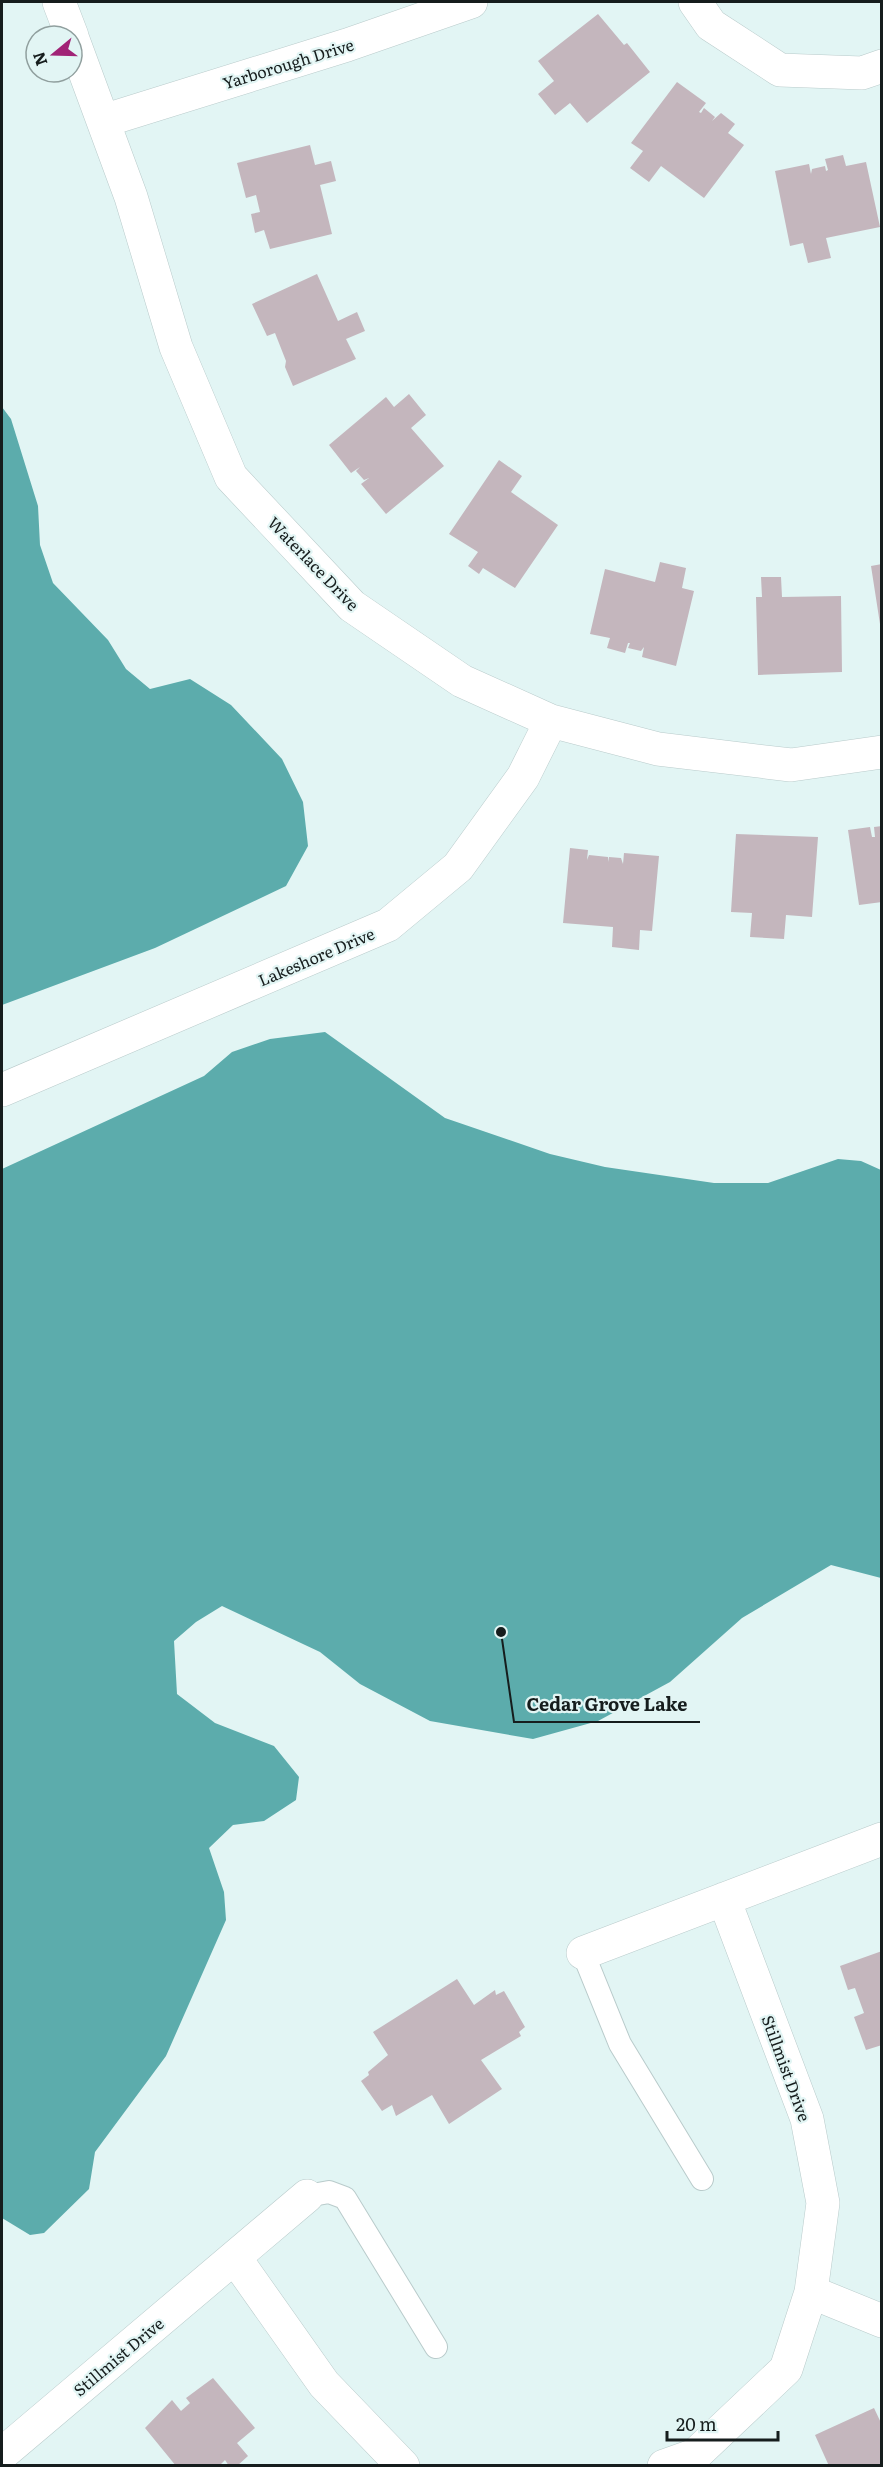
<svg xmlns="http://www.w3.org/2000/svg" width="883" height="2467" viewBox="0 0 883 2467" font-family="Literata,serif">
  <rect width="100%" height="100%" fill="#e2f5f4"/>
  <path fill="#5cacac" d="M2,407L11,419L38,506L40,545L53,583L108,640L126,669L150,689L190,679L231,705L282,759L303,802L308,846L286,886L155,948L2,1005Z
    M325,1032L445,1118L550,1154L605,1167L714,1183H768L838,1159L861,1161L881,1170V1578L831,1565L742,1618L670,1682L598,1721L533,1739L430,1721L360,1684L320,1652L222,1606L196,1622L174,1641L177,1694L215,1723L274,1746L299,1777L296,1800L264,1821L233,1825L209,1848L224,1892L226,1920L166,2056L95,2152L89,2189L44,2233L30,2235L2,2218V1169L204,1076L232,1052L270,1039Z"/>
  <path fill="#c4b6bd" d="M598,14L624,45L627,43L650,72L587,123L570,103L555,115L538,94L554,81L538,61Z
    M677,82L706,103L699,112L701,113L704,108L715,117L712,121L721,113L735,124L728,133L744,145L704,198L661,166L649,182L630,168L643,151L631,143Z
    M310,145L315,165L331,161L336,181L320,185L332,234L270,249L264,230L255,233L251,214L260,212L256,195L246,198L237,163Z
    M843,155L846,166L866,162L880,227L826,238L831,258L808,263L803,243L790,246L775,171L809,164L811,174L812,169L825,166L826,171L828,170L825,159Z
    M317,274L338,321L357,312L365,331L346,339L356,359L293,386L285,367L286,361L275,333L267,336L252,304Z
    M409,394L426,415L411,428L444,466L386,514L361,484L369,478L364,480L356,471L360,467L351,473L329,445L386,397L394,407Z
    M499,460L522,476L511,492L558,525L515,588L483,568L479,574L468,566L478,552L449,534Z
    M660,562L686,568L682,588L694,591L676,666L642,657L644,647L641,651L628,648L630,643H628L625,653L607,648L610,638L590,634L605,569L655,582Z
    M882,564V624H880L871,566Z
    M761,577H781L782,597L841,596L842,672L758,675L756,597H762Z
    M882,826V902L859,905L848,830L870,827L872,837H875L874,827Z
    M736,834L818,837L812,917L786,915L784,939L750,937L752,913L731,912Z
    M570,848L588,850L587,860L589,855L608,857V862L609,857L621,858L623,864L624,853L659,856L652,931L640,930L639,950L612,947L613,927L563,923Z
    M882,1951V2045L866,2050L854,2017L864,2013L855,1988L848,1990L840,1966Z
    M457,1979L474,2005L495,1990L496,1995L504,1991L525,2027L519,2032L521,2036L481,2060L502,2089L449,2124L432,2095L396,2116L392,2105L382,2111L361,2081L369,2075L368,2072L388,2055L373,2032Z
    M213,2378L255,2428L237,2443L248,2456L237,2466H229L225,2460L219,2466H176L145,2428L172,2400L181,2411L190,2403L186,2398Z
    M874,2408L882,2425V2466H829L815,2435Z"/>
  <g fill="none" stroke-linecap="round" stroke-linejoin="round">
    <g stroke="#b9cbcb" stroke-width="24">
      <path id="service" d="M583,1953L620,2044L702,2179
        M307,2196L329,2192L345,2198L436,2347"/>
    </g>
    <g stroke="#b9cbcb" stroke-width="34">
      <path id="minor" d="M59,2L72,36
        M695,2L711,25L780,70L862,73L882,66
        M72,37L131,197L176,347L231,477L352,606L462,681L551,721L658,749L791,765L882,752
        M103,121L347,45L471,2
        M2,1090L388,925L458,867L523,777L551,721
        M583,1953L882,1839
        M235,2258L324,2384L403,2466
        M811,2292L882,2321
        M2,2454L307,2196
        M664,2466L695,2455L786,2369L811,2292L823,2203L807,2119L724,1899"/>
    </g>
    <use href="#service" stroke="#fff" stroke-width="22"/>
    <use href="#minor" stroke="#fff" stroke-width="33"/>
  </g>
  <g text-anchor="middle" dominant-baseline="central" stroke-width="4.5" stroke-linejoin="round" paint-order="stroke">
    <g font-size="16" fill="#161d1d" stroke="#e2f5f4">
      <text transform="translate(288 63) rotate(-17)">Yarborough Drive</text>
      <text transform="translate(314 563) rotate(46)">Waterlace Drive</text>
      <text transform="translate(316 956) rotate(-23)">Lakeshore Drive</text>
      <text transform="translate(787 2068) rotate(70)">Stillmist Drive</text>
      <text transform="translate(118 2356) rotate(-40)">Stillmist Drive</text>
    </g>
  </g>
  <path fill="none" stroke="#161d1d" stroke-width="2" d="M501 1632L514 1722H700"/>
  <circle fill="#161d1d" stroke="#e2f5f4" stroke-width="2" cx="501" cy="1632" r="6"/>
  <g font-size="18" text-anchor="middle" font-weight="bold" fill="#161d1d" stroke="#e2f5f4" stroke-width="4.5" stroke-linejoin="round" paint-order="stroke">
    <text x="607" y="1711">Cedar Grove Lake</text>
  </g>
  <rect width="883" height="2467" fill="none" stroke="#161d1d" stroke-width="6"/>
  <g transform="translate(54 54) rotate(251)"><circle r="28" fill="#e2f5f4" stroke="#909f9e" stroke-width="1.5"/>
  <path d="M0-4.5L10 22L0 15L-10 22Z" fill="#a12376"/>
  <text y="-9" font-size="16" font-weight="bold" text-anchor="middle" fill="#161d1d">N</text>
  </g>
  <path d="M667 2431v9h111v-9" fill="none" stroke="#161d1d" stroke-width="3"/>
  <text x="676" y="2431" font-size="18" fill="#161d1d" stroke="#e2f5f4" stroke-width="4.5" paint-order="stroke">20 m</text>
</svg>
